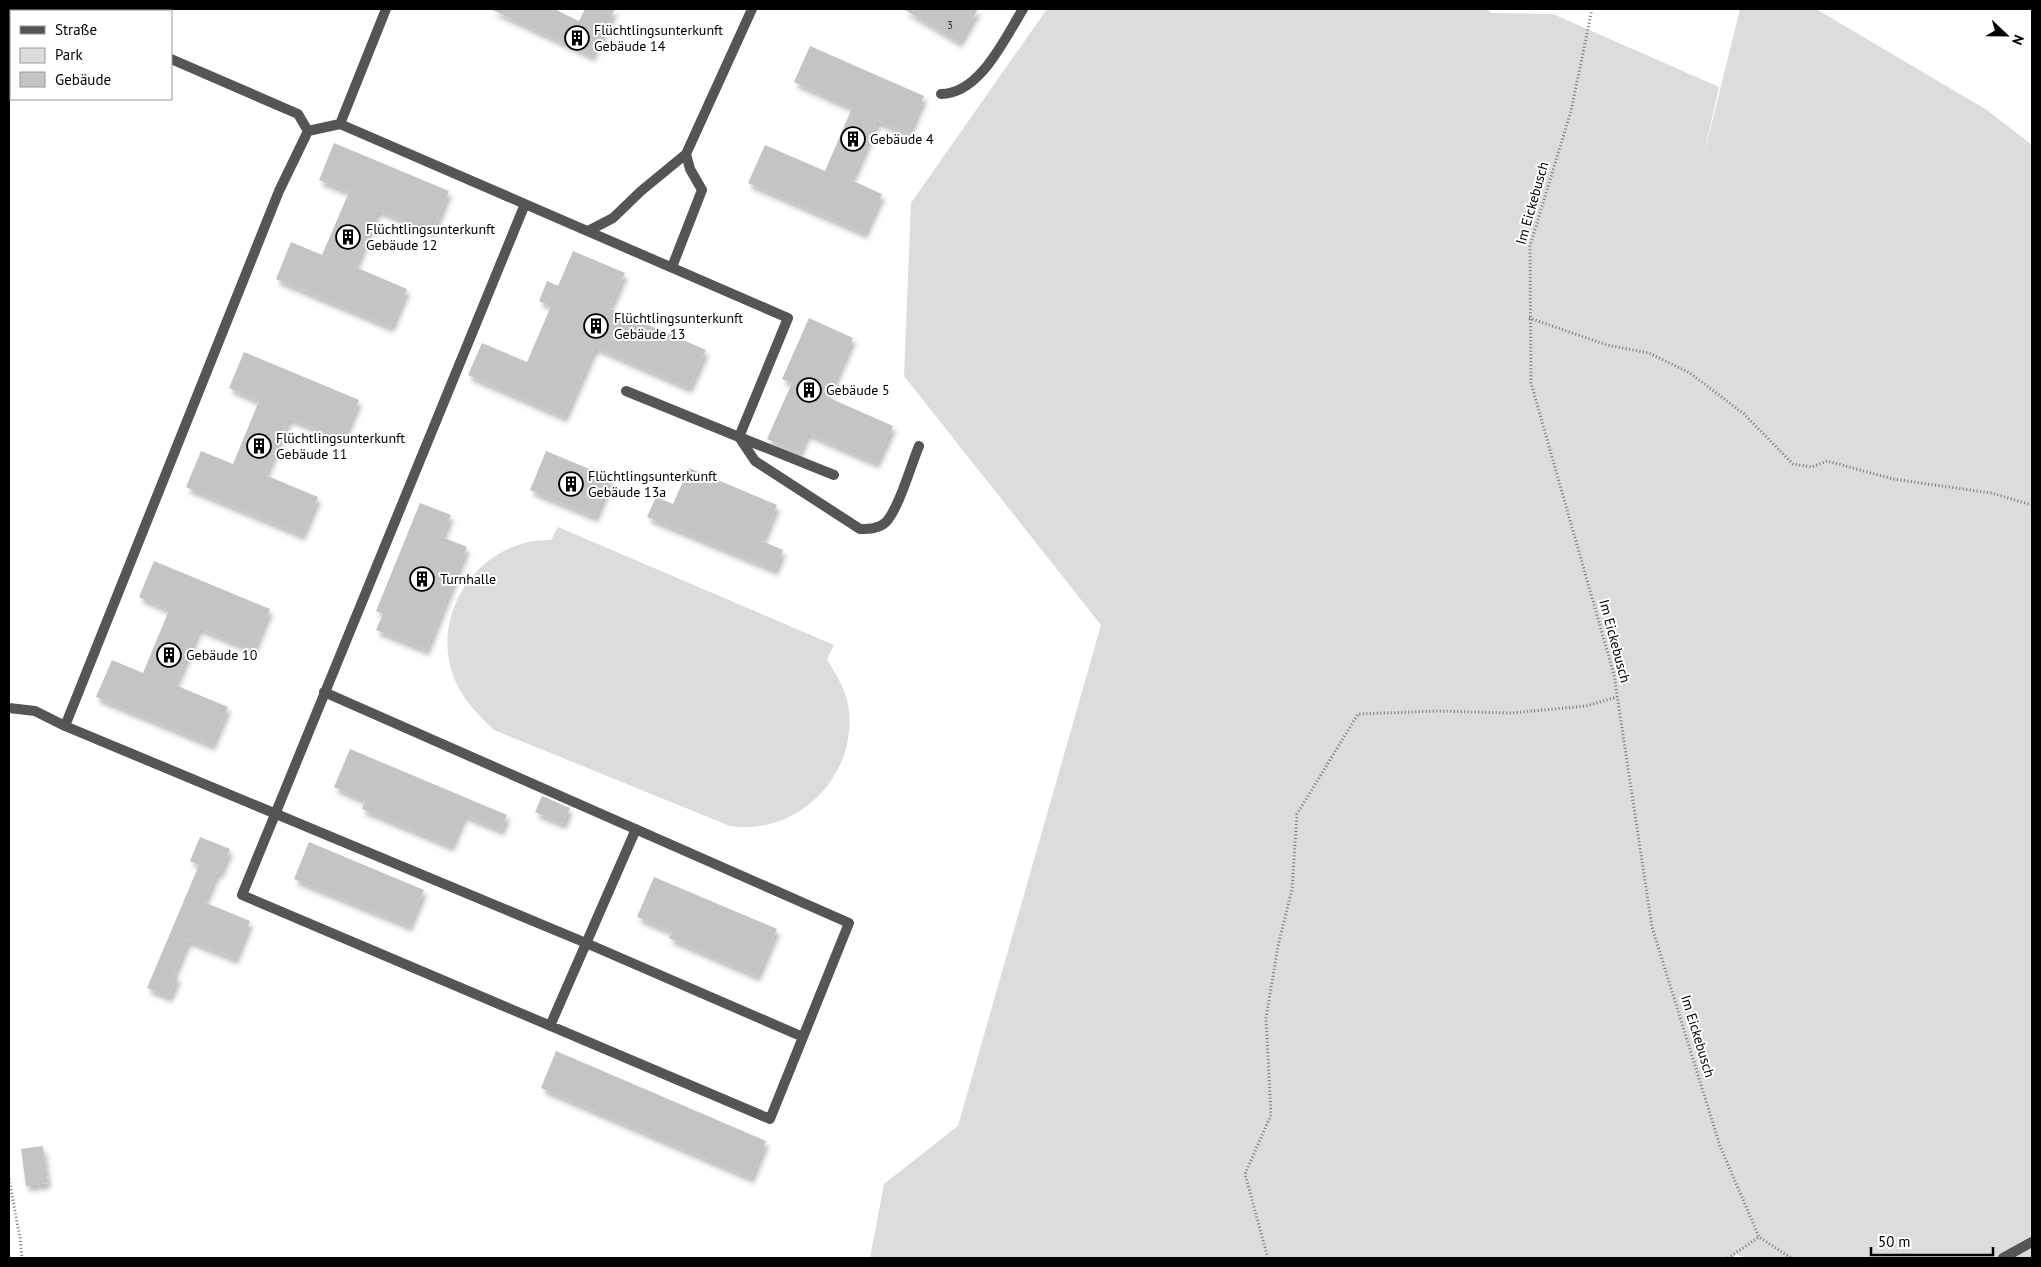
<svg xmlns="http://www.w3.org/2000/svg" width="2041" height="1267" viewBox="0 0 2041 1267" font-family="'PT Sans',sans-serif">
  <defs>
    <filter id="shadow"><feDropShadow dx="3" dy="5.5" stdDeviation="2.5" flood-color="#0004"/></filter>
  </defs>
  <rect width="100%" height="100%" fill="#fff"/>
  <path fill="#dcdcdc" d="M1047,9H1486L1491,13L1553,14L1719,87L1702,163L1740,9H1816L1987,110L2032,145V1258H1746L1736,1254L1733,1258H870L884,1184L958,1126L1101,625L904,376L911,203Z
    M558,527L834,645L827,659C835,673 845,688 848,704C860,774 799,836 730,826L494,730C475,712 456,692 450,665C435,602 487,538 551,540Z"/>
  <path fill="#c4c4c4" filter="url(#shadow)" d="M490,9H554L579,21L585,9H615L592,56Z
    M903,9H978L959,42Z
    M810,46L924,96L908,134L877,121L851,180L882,194L864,233L748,183L765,145L825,171L852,108L794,82Z
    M334,143L449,191L432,232L378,210L355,267L407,289L391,327L276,279L291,242L322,255L349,192L319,180Z
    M573,251L625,273L609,308L706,350L689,388L595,347L564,417L468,375L482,343L527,362L551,306L539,301L547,281L558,286Z
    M809,318L853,338L827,397L893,426L876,463L807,433L799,453L767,439L792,383L782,379Z
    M244,352L359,400L342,440L289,418L265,475L318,497L302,535L186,487L201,451L233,464L259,401L229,388Z
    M546,451L611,478L595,517L530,490Z
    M689,468L777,505L762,541L783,550L775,570L647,517L656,497L673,504Z
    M420,503L451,515L442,537L467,547L426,650L376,630L383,614L376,611Z
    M154,561L270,609L253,650L199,628L175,685L228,707L212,745L96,697L112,660L143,673L169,610L139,597Z
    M350,749L507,815L501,830L464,815L451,846L362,809L365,801L334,787Z
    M542,796L570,808L563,824L535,812Z
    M200,837L230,849L220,873L217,872L204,902L250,921L235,959L188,940L173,975L178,977L169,997L147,988L199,865L190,861Z
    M309,842L424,890L409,926L294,879Z
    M654,877L777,929L757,976L669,938L672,932L637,917Z
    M556,1051L766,1141L751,1178L541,1088Z
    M43,1146L48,1183L26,1186L21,1149Z"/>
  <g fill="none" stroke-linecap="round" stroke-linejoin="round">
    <path stroke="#777" stroke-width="3" stroke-dasharray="1 2.5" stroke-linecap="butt" d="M1592,9L1571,111L1530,246L1531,383L1614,675L1652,927L1720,1146L1759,1237L1791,1258
      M1529,318L1607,345L1649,353L1690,373L1744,414L1793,464L1812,467L1827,461L1893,479L1991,493L2032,505
      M9,1179L20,1238L22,1258
      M1268,1258L1245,1174L1271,1115L1266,1018L1278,946L1292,889L1297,814L1358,714L1438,711L1511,713L1586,706L1617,697
      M1728,1258L1759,1237"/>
    <path stroke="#555" stroke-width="10" d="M106,9L107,11
      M386,9L340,124L308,131L279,191L65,726L586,943L803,1037
      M171,59L298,114L308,131
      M941,94C980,94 1005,38 1023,9
      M525,204L788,318L739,437L626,391
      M588,231L613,218L641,191L686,154
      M672,267L702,190L690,169L686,154L752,9
      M739,437L755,461L860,529C869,529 879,529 886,522C899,508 911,465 919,446
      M739,437L834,475
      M324,692L849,923L770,1119L242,895L525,204L340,124
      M9,708L35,711L65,726
      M550,1026L636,829"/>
    <path stroke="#555" stroke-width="10" d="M2003,1258L2032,1242"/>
  </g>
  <defs>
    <g id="building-ring" transform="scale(1.25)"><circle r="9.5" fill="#fff" stroke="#000" stroke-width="1.5"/><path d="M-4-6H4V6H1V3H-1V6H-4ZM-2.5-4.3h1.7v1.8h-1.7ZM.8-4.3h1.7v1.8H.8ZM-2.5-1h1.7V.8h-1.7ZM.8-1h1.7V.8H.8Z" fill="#000"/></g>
  </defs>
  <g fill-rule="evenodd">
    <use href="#building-ring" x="577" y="38"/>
    <use href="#building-ring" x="853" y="139"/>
    <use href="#building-ring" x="348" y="237"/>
    <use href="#building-ring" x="596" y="326"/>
    <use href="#building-ring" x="809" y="390"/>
    <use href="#building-ring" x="259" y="446"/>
    <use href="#building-ring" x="571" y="484"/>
    <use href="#building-ring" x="422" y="579"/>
    <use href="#building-ring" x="169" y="655"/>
  </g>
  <g text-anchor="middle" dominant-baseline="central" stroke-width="4" stroke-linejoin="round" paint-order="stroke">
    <g font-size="11" fill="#313131">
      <text x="950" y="25">3</text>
    </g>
    <g font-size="14" fill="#000" stroke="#fff" text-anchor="start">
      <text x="594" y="30">Flüchtlingsunterkunft<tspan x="594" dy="16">Gebäude 14</tspan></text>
      <text x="870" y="139">Gebäude 4</text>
      <text x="366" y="229">Flüchtlingsunterkunft<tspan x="366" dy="16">Gebäude 12</tspan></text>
      <text x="614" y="318">Flüchtlingsunterkunft<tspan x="614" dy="16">Gebäude 13</tspan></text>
      <text x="826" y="390">Gebäude 5</text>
      <text x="276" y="438">Flüchtlingsunterkunft<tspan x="276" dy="16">Gebäude 11</tspan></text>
      <text x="588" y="476">Flüchtlingsunterkunft<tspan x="588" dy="16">Gebäude 13a</tspan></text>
      <text x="440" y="579">Turnhalle</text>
      <text x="186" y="655">Gebäude 10</text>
    </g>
    <g font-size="14" fill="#000" stroke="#fff">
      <text transform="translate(1532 203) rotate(-74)">Im Eickebusch</text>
      <text transform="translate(1615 641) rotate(75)">Im Eickebusch</text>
      <text transform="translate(1698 1036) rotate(73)">Im Eickebusch</text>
    </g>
  </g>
  <rect width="2041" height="1267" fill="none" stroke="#000000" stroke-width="20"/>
  <rect x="10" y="10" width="162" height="90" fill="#ffffff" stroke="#999999"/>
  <rect x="20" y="26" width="25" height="8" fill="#555555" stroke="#999999"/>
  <text x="55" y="35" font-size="15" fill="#000000">Straße</text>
  <rect x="20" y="48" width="25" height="15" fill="#dcdcdc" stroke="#999999"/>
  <text x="55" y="60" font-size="15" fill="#000000">Park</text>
  <rect x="20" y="72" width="25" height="15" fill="#c4c4c4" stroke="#999999"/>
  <text x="55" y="85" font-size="15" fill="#000000">Gebäude</text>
  <g transform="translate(2006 35) rotate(112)" stroke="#ffffff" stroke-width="4" paint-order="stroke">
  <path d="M0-4L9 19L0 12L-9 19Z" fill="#000000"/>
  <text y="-8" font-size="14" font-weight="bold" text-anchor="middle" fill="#000000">N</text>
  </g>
  <path d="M1871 1247v8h122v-8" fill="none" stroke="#000000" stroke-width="2.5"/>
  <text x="1878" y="1247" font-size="15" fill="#000000" stroke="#ffffff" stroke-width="4" paint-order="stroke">50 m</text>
</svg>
